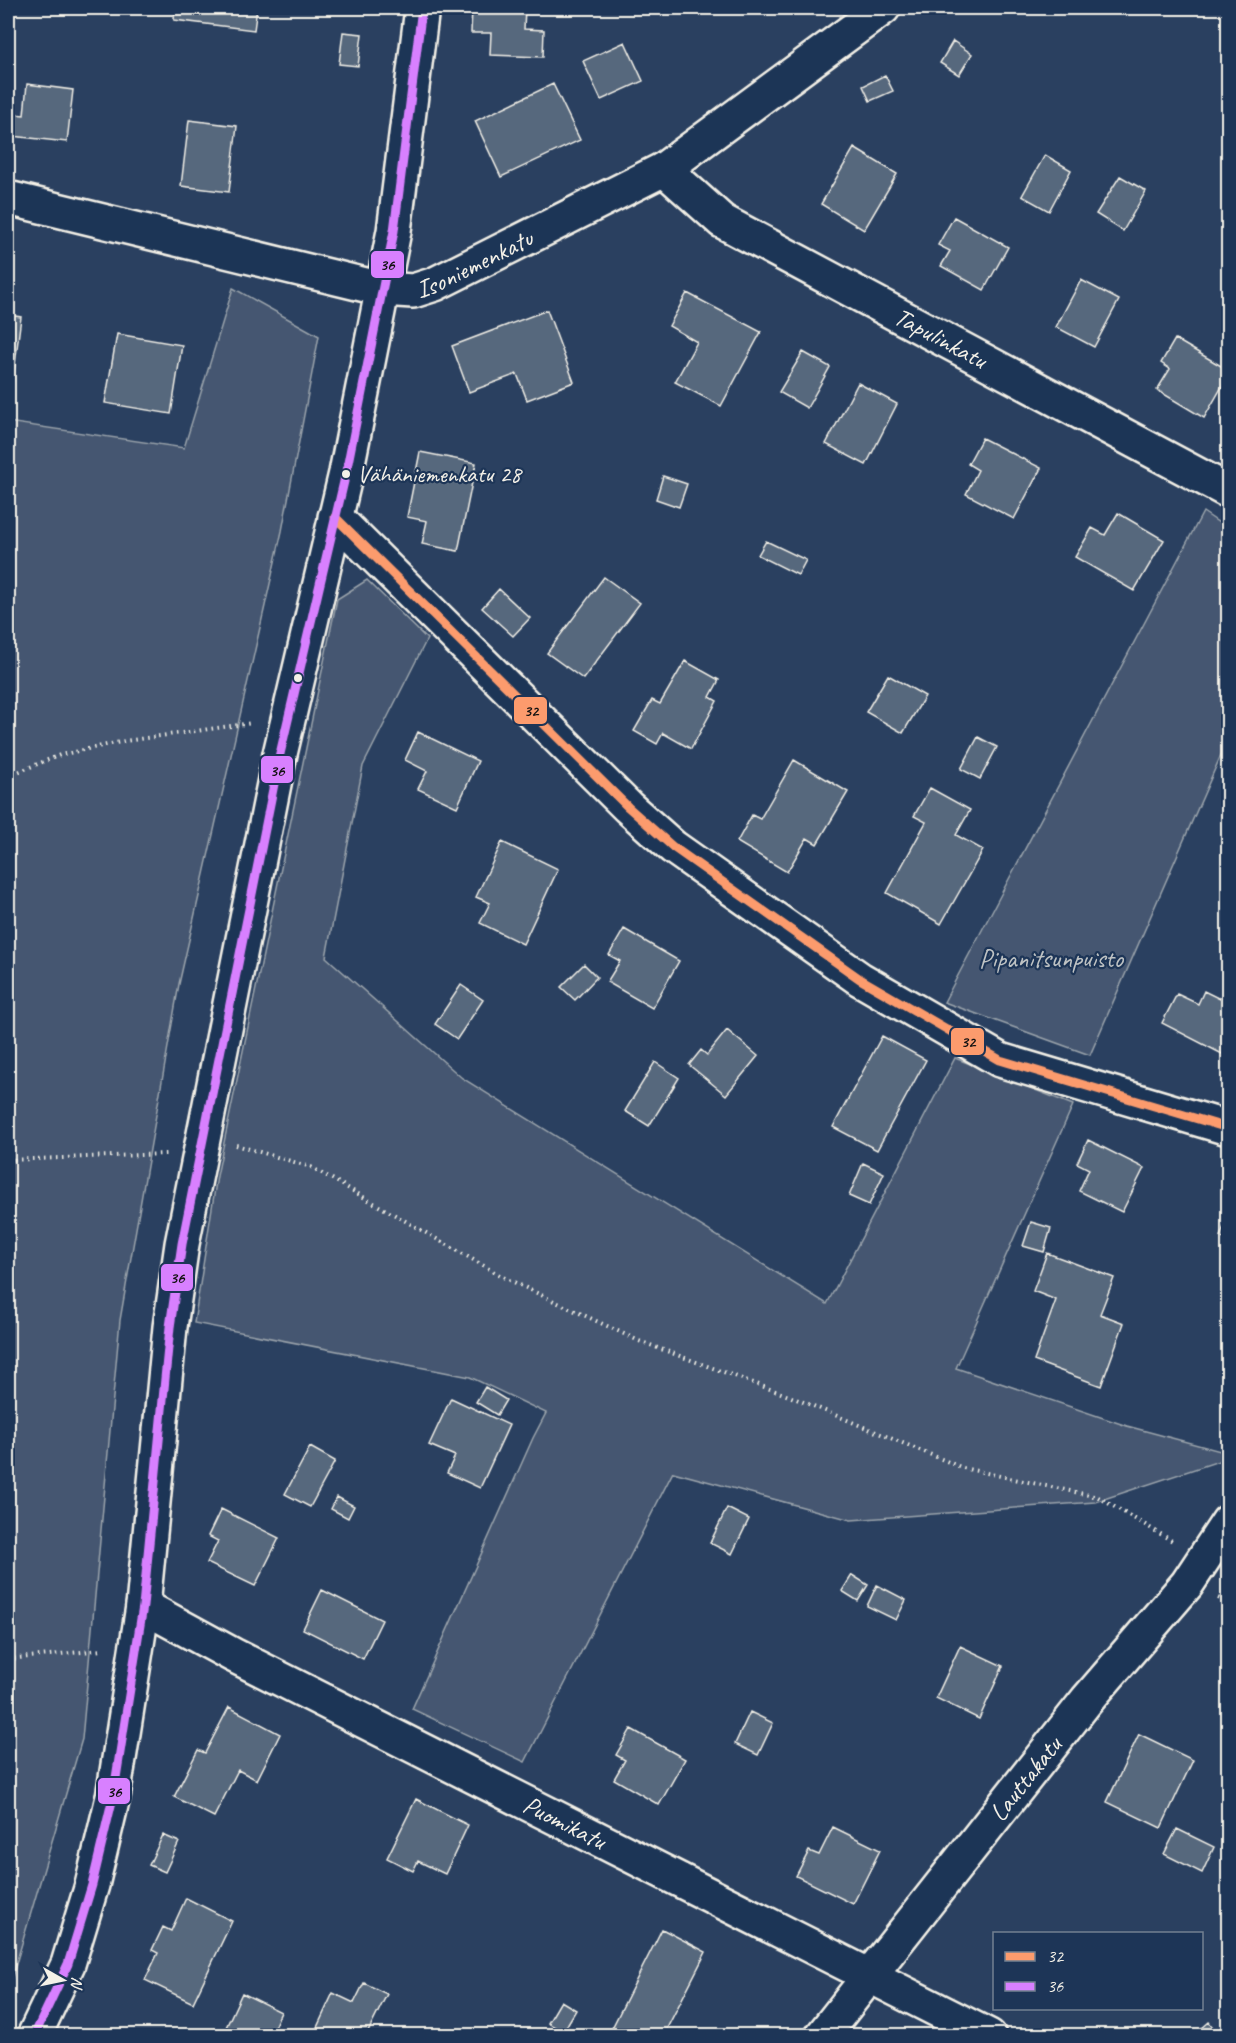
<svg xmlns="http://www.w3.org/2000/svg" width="1236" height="2043" viewBox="0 0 1236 2043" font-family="Caveat,sans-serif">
  <rect width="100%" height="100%" fill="#2a4060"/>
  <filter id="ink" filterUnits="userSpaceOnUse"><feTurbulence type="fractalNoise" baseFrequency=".0167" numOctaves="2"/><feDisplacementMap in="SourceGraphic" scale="12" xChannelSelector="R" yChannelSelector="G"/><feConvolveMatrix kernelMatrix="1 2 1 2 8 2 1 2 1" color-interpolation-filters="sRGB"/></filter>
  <g filter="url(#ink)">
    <path fill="#445771" stroke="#9ca4ac" stroke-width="1.5" d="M233,288L319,336L282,531L179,984L120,1320L82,1739L8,1991V422L184,448Z
      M1203,512L1228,529V739L1090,1055L944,1002Z
      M367,580L427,639L363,766L326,957L462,1078L827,1304L955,1058L1073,1105L956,1368L1127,1426L1228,1453V1458L1095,1502L851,1520L673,1472L525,1762L412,1709L533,1438L546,1413L470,1377L194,1323L217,1176L337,599Z"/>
    <path fill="#56677d" stroke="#f4f1e8" stroke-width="1.5" d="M175,8H257L254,30L174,20Z
      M472,8H525L524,29L544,30L543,57L490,55L491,33H471Z
      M343,32L362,34L358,66L339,64Z
      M953,41L972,54L959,75L940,63Z
      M625,42L643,81L601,100L583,61Z
      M885,75L893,91L870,101L863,86Z
      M27,84L73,90L67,142L12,136L14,114L24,115Z
      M553,84L580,140L501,177L475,121Z
      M189,120L237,126L229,192L181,186Z
      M854,148L897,174L864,230L821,204Z
      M1045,155L1071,170L1049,211L1022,196Z
      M1120,176L1146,191L1123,231L1096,214Z
      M954,217L1008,247L984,290L941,266L950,251L938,245Z
      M1081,280L1119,300L1094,347L1056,327Z
      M687,293L761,332L721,406L675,382L697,342L669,326Z
      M547,310L574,382L527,400L517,374L469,392L452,346Z
      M8,315L21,317L11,395H8Z
      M117,334L182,345L171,414L105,403Z
      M1175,339L1228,370V376L1204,418L1157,390L1170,369L1161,363Z
      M803,352L830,367L807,408L779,392Z
      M858,383L897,404L866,465L826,444Z
      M982,438L1041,468L1014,519L966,494L978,470L968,464Z
      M420,452L476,463L458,551L422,544L427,521L407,517Z
      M663,476L687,484L679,507L656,499Z
      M1118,513L1164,540L1134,591L1075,557L1092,528L1105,535Z
      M766,541L806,560L798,575L758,555Z
      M604,577L640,603L583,679L547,653Z
      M499,589L530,618L513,636L482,608Z
      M685,661L719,680L710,697L717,701L691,749L663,733L657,744L634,731L652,700L660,704Z
      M888,675L925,696L903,733L866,712Z
      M418,732L478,761L457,807L418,789L427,771L405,760Z
      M978,737L997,747L980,779L961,769Z
      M794,760L848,792L817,844L807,838L787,872L737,842L752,815L760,819Z
      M930,788L970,810L956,835L983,850L941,924L887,893L926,822L914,816Z
      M502,842L558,869L523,944L480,923L490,903L476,897Z
      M624,929L679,961L652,1008L607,982L620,961L609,955Z
      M584,964L597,977L575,1000L561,987Z
      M1228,982V1057L1162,1023L1177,994L1198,1004L1204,991L1220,999Z
      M461,985L483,1000L457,1039L435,1024Z
      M727,1030L758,1056L726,1095L689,1065L701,1050L707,1055Z
      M882,1036L926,1060L877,1150L833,1127Z
      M655,1062L679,1078L649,1126L625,1111Z
      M1088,1140L1144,1168L1122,1212L1079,1191L1089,1169L1077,1163Z
      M863,1163L884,1173L869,1205L849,1196Z
      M1228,1216V1241L1220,1237Z
      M1031,1222L1051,1228L1044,1252L1023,1246Z
      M1047,1253L1114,1278L1100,1314L1124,1323L1101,1386L1034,1361L1056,1300L1033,1291Z
      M485,1387L506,1400L497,1415L476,1402Z
      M451,1398L509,1425L480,1488L447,1473L455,1456L429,1445Z
      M310,1447L335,1461L310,1507L285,1494Z
      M337,1497L354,1506L348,1518L331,1509Z
      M727,1508L749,1519L732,1554L710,1543Z
      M221,1509L279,1538L255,1586L207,1563L218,1541L208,1536Z
      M852,1575L868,1585L858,1601L842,1591Z
      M877,1585L906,1600L896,1620L867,1606Z
      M322,1590L382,1620L363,1659L303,1629Z
      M960,1646L1003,1666L979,1719L936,1698Z
      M229,1707L280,1734L257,1780L238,1770L214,1817L174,1797L198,1750L205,1753Z
      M750,1712L773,1723L758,1755L735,1744Z
      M631,1729L685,1759L659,1805L614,1779L625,1760L616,1755Z
      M1139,1734L1193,1760L1161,1828L1107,1802Z
      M416,1799L468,1825L445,1874L418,1861L413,1871L387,1858Z
      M833,1827L880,1850L853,1904L796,1876L809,1851L819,1855Z
      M1177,1829L1214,1847L1202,1873L1164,1854Z
      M163,1835L179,1842L165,1872L149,1865Z
      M186,1898L232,1921L193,2003L145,1980L158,1953L152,1950L163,1927L171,1931Z
      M662,1929L706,1952L663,2036H608Z
      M364,1983L387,1994L366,2036H313L333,1993L354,2003Z
      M242,1993L281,2012L270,2036H222Z
      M561,2001L576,2010L563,2032L548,2023Z
      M1209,2022L1219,2036H1193Z"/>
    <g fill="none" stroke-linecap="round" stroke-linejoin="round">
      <g stroke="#f4f1e8" stroke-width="38">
        <g id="minor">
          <path id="s1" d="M664,169L722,221L1228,491"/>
          <path id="s2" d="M8,198L382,289L413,291L435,284L664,169L883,8"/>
          <path d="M335,517L628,807L673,847L860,979L1000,1060L1228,1128"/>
          <path id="s3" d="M143,1606L233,1655L989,2036"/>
          <path d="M34,2036L68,1964L92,1885L113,1797L143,1606L170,1327L182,1244L280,754L346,473L394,231L422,8"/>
          <path id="s4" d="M822,2036L1087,1700L1187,1584L1228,1522"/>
        </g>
      </g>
      <path stroke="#f4f1e8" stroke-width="4" stroke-dasharray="1.5 4.5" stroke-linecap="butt" d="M8,776L60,755L125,741L252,723
        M236,1145L311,1167L505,1278L639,1341L789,1396L963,1468L1098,1497L1174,1542
        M8,1160L166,1154
        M1218,1598L1228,1602
        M8,1659L102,1650"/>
      <use href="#minor" stroke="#1d3557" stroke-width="33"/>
      <g stroke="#1d3557" stroke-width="14">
        <path id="bus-1" d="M335,517L628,807L673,847L860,979L1000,1060L1228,1128"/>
      </g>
      <g stroke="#1d3557" stroke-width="14">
        <path id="bus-2" d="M34,2036L68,1964L92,1885L113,1797L143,1606L170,1327L182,1244L280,754L346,473L394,231L422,8"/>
      </g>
      <use href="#bus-1" stroke="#fc9b6d" stroke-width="9"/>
      <use href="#bus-2" stroke="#d880ff" stroke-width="9"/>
    </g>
  </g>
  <g fill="#f4f1e8" stroke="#1d3557" stroke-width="2">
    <circle cx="346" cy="474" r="5"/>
    <circle cx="298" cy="678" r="5"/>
  </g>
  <g text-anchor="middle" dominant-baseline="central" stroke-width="4.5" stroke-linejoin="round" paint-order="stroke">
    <g font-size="24" fill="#f4f1e8" stroke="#1d3557" text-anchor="start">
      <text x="357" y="474">Vähäniemenkatu 28</text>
    </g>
    <g font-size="26" fill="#f4f1e8" stroke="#1d3557">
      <text stroke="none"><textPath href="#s2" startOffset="483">Isoniemenkatu</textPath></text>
      <text stroke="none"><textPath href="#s1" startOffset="326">Tapulinkatu</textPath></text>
      <text stroke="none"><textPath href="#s4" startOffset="328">Lauttakatu</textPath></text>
      <text stroke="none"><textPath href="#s3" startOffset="474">Puomikatu</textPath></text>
    </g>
    <g font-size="26" fill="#bfc3c4" stroke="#1d3557">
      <text x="1051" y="958">Pipanitsunpuisto</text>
    </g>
  </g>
  <g stroke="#1d3557" stroke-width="2">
    <rect x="370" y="250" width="35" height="29" rx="6" fill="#d880ff"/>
    <rect x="513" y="696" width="35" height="29" rx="6" fill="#fc9b6d"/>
    <rect x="260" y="755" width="34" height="29" rx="6" fill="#d880ff"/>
    <rect x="950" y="1027" width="35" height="29" rx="6" fill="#fc9b6d"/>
    <rect x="160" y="1263" width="34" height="29" rx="6" fill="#d880ff"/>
    <rect x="97" y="1777" width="34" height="28" rx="6" fill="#d880ff"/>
  </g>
  <g font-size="16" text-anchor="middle" font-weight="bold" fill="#111">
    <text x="387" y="270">36</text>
    <text x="531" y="716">32</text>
    <text x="277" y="776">36</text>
    <text x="968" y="1047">32</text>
    <text x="177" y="1283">36</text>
    <text x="114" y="1797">36</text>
  </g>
  <rect width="1236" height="2043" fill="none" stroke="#1d3557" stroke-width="30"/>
  <rect x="15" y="15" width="1206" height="2013" fill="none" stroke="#f4f1e8" stroke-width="2" filter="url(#ink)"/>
  <rect x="993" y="1932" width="210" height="78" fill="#1d3557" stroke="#738091" stroke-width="1.5"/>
  <rect x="1005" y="1952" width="30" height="9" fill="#fc9b6d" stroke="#738091" stroke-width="1.5"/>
  <text x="1047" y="1962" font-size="18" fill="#f4f1e8">32</text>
  <rect x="1005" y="1982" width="30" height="9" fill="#d880ff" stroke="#738091" stroke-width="1.5"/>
  <text x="1047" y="1992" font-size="18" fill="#f4f1e8">36</text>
  <g transform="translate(63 1980) rotate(99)" stroke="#1d3557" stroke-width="4.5" paint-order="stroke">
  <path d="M0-4.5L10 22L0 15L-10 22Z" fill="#f4f1e8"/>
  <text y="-9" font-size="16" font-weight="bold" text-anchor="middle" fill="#f4f1e8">N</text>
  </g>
</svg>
